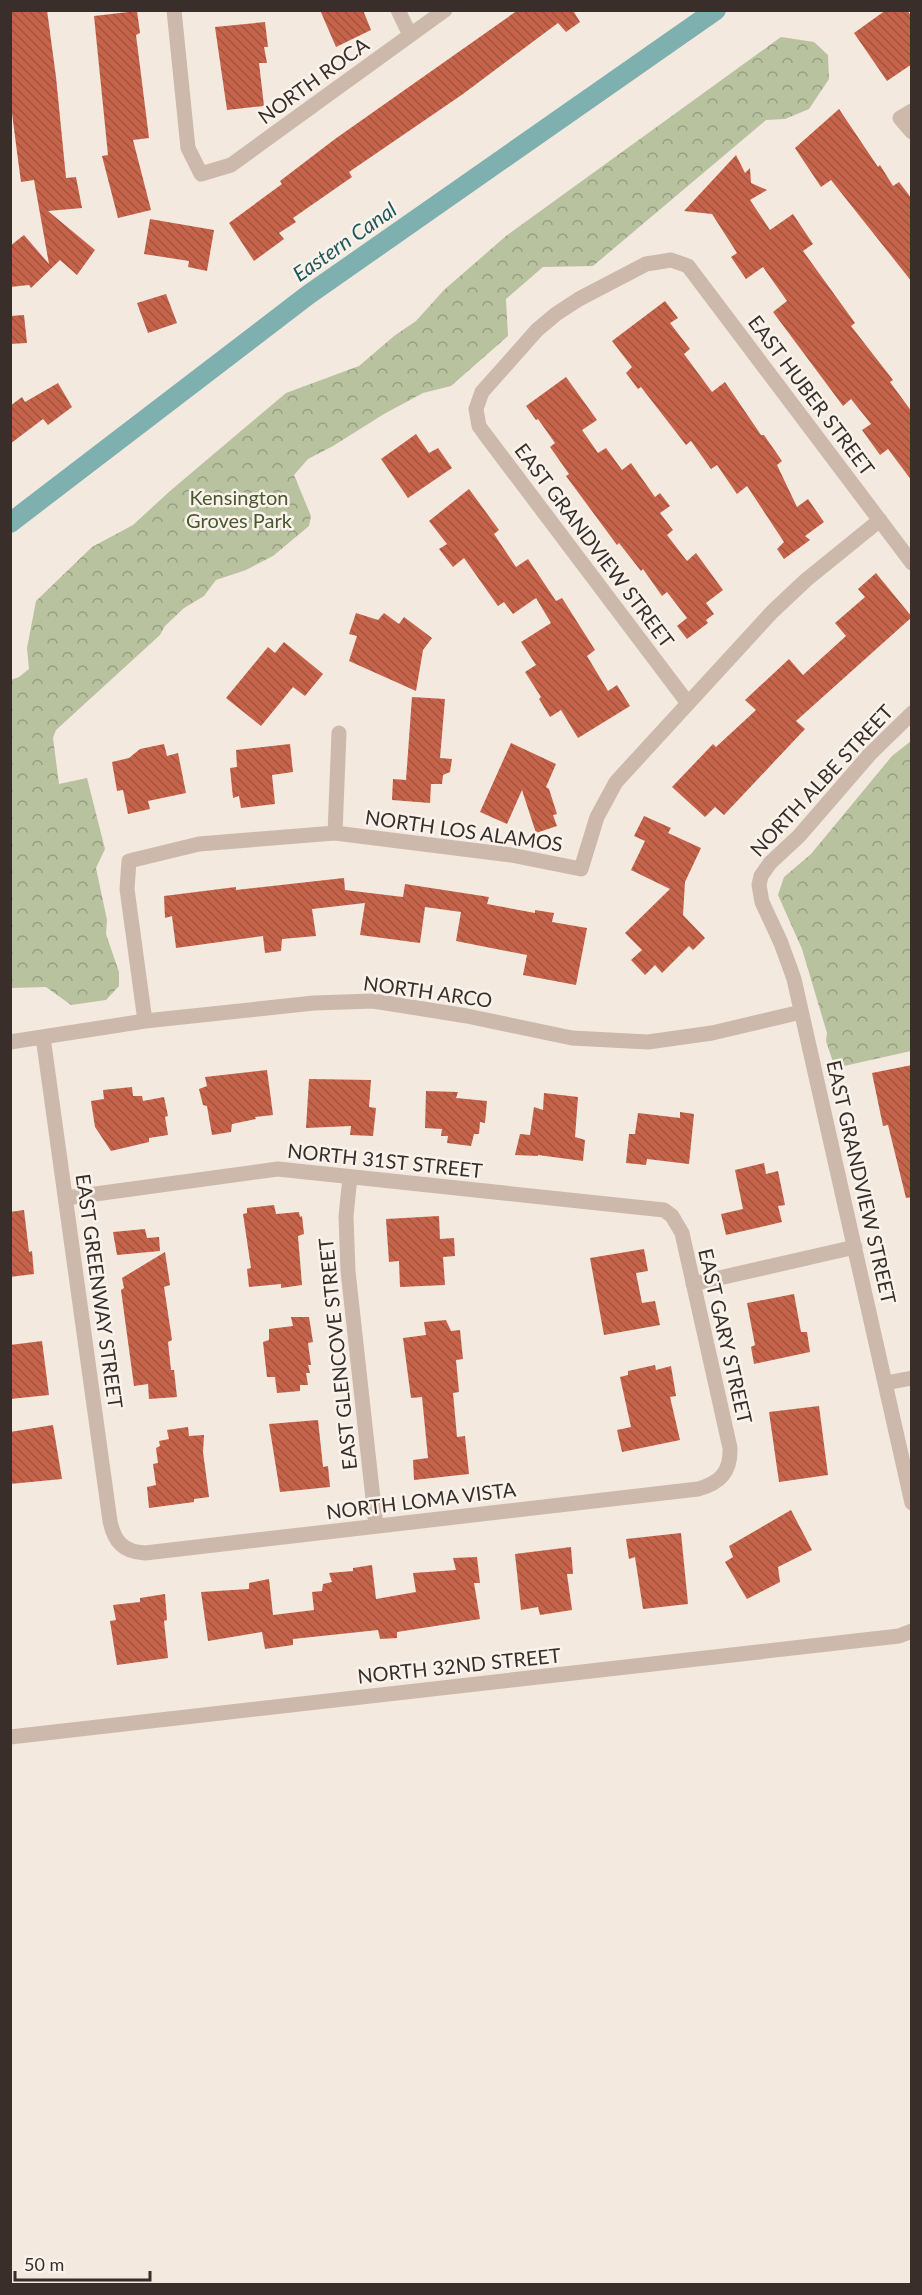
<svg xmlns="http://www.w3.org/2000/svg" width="922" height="2295" viewBox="0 0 922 2295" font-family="Lato,sans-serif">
  <defs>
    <pattern id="park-crowns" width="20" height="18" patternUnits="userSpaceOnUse" patternTransform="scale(1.5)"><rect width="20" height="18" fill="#b8c29f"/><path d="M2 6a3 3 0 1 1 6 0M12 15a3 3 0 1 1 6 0" fill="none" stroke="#979e82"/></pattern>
    <pattern id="building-back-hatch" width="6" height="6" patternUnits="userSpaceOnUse" patternTransform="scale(1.5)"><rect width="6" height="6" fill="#c6644b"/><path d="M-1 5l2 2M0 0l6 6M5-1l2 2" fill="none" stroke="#a2533f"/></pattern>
  </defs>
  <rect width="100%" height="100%" fill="#f3e9df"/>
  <path fill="url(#park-crowns)" d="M781,37L814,42L828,55L829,79L809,109L785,119L766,120L593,266L543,267L506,299L508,336L451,386L423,393L384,414L333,446L308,459L294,475L311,516L309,526L273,556L246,570L216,580L204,596L184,608L165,626L160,635L56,730L53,738L59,784L87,778L105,849L96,868L107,920L106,934L119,972V986L106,1000L71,1005L46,987L11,988V680L19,677L29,669L27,648L36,601L92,547L133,525L170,491L286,393L359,366L394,336L416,321L444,290L506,236Z
    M911,741V1051L835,1068L826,1041L827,1033L802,949L778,895L784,877L811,854L892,756Z"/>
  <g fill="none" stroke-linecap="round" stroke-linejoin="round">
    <path stroke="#7eb0b0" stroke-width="20" d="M10,523L308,295L716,10"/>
  </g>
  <path fill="url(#building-back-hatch)" d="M10,10H47L56,77L66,178L76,177L82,208L48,211L95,250L77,275L60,260L31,288L29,285L10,287V246L24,235L49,264L34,180L21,182L17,152L10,98Z
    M320,10H363L371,30L336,47Z
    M518,10H575L574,12L580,22L566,32L558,23L463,94L349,172L352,177L293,218L296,222L279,233L284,239L254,261L229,223L282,184L280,181L335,139Z
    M886,10H907L912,17V64L887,81L854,33Z
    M137,11L140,33L136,35L149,138L133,140L151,210L118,218L102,156L108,155L94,16Z
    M265,22L268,47H264L267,63H259L264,106L227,110L215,27Z
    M839,109L878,167L880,165L893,186L899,182L912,199V282L831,180L821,187L795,148Z
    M736,155L745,173L750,168L751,183L767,190L750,200L770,230L793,214L813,244L803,251L855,323L851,326L893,380L890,382L912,412V481L888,449L880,455L862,430L871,424L851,399L843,406L773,312L787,301L763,267L746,279L731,257L737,253L712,214L684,211Z
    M150,219L214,230L207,271L188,267L189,261L144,254Z
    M166,294L177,323L148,333L137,303Z
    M665,301L678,318L670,323L690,349L684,354L712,392L725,382L761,435H764L782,461L777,465L797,507L808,499L824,522L805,536L810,540L784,559L777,549L784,542L747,486L737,494L717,465L711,469L691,441L686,445L641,387L638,389L626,373L632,367L612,341Z
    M24,315L27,343L10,344V316Z
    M566,377L597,420L582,430L598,453L606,448L622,470L631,463L655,497L660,493L670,506L660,513L673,530L667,535L687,561L696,553L723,590L706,603L714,614L706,620L708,623L687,639L677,626L687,618L667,592L662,596L643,569L641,571L619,543L617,545L566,476L569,474L550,447L555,443L538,419L536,420L526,406Z
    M58,383L72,407L48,425L43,419L10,444V406L22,397L25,402Z
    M416,434L429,453L438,448L452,468L408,498L381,459Z
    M469,489L499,530L494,534L516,567L528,559L556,601L562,598L595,650L587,656L608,691L617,685L630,706L578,738L561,710L550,717L539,699L541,697L525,672L536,665L521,642L551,623L536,598L513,614L504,602L498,606L464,558L453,567L439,549L447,544L429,521Z
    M876,573L912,617L796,721L805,729L724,815L715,807L705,817L672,787L713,744L716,747L756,710L745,700L789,659L803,675L846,636L835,623L865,597L858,589Z
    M356,613L378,620L384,613L399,624L404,617L432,638L423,650L416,691L349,661L357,636L349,634Z
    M284,642L323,674L305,696L293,687L261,726L226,698L268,647L275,653Z
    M412,697L445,699L440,758L452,759L450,772L443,775L442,784H431L430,803L392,800L393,779L406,780Z
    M511,743L556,764L546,787L549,789L557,814L553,815L557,826L536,833L522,790L507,824L480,812Z
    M164,744L167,756L178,753L186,793L148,801L150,809L128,814L123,790L117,791L112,762L129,758L140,749Z
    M290,744L293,772L272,775L275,804L241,808L239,796L233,798L230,768L237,767L236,750Z
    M644,816L671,828L668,833L701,848L685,882L683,915L705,938L693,950L689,946L662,973L655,965L645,975L631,960L642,950L625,933L670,889L631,870L645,841L634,836Z
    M344,878L345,890L403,897L405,884L489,897L487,904L535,913V910L554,913L552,922L587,928L576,985L523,975L527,955L456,941L461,912L425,907L420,943L360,935L365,903L312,909L316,936L282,939L281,951L265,953L263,936L176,948L172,916L165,918L164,896L236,887V890Z
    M912,1065V1197L906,1198L888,1125L883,1126L872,1073Z
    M267,1070L273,1115L255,1117L256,1119L232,1124L231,1132L212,1135L207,1106L203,1105L199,1089L207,1086L205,1077Z
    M309,1079L371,1080L369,1107L376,1108L373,1136L350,1135L351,1126L306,1128Z
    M132,1087L133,1096H142L143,1101L164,1097L168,1116L165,1117L168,1135L149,1138V1142L111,1151L95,1127L91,1101L104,1099L103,1090Z
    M426,1091L458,1092L456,1098L487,1101L485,1123L480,1122L479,1134H474L471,1146L447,1143L448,1136H441L442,1129L425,1128Z
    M544,1093L578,1097L575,1137L585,1140L583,1161L538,1155V1156L515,1155L520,1134L530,1135L534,1107L543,1110Z
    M680,1112L694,1114L689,1164L647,1159L646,1165L626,1163L629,1134H635L638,1113L680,1118Z
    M764,1163L766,1174L778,1171L785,1205L778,1206L782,1222L726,1235L721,1214L743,1209L735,1170Z
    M274,1205L276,1214L299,1212L300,1217L302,1216L304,1234L298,1236L302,1285L281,1288V1284L249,1287L247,1269L251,1268L243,1214L247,1213V1208Z
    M24,1210L29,1252L32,1251L34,1274L10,1277V1212Z
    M439,1216L440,1239L454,1238L455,1256L443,1257L445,1285L400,1287L399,1261L389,1262L386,1219Z
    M145,1229L147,1238L159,1237L160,1251L117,1255L113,1232Z
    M644,1249L648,1271L636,1273L642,1303L655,1301L660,1325L604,1335L590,1258Z
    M165,1252L170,1285L164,1287L172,1340L168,1342L171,1370H174L177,1397L149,1399L148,1384L134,1386L121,1290L124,1288L122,1278Z
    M794,1294L801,1332H807L810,1352L754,1364L751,1347L755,1345L747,1303Z
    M291,1317H309L313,1342L308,1343L311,1365H308L310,1373H306L308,1385H300V1391L277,1393L275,1377H267L263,1342L269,1340V1329L293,1326Z
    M446,1320L451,1331L460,1330L463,1359L456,1360L459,1392L453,1393L457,1437L465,1436L469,1474L414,1480L413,1460L428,1458L422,1397L411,1398L403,1338L426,1335L424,1322Z
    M42,1341L49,1395L10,1399V1345Z
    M655,1365L656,1370L671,1366L676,1396L670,1397L680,1440L622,1452L617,1430L631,1427L620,1377L628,1375V1371Z
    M819,1406L828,1475L779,1482L769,1412Z
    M318,1420L323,1467L328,1466L330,1487L280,1492L269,1424Z
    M53,1425L62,1479L10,1484V1432Z
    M188,1427L189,1436L204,1435L203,1452L209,1497L194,1499V1502L149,1508L147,1487L156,1485L153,1464L158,1463L156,1448L160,1446L159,1441L169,1439L167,1430Z
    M791,1510L812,1550L778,1567L780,1582L747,1599L725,1562L733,1557L729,1546Z
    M681,1533L688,1604L643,1609L635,1557L629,1559L626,1539Z
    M571,1547L573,1574H567L572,1610L540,1615L538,1607L521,1610L515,1554Z
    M477,1557L480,1583H474L480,1619L397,1632V1638L380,1639L378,1630L293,1639V1645L265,1649L262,1632L208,1641L201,1592L249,1589V1583L269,1579L273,1615L314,1610L312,1592L322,1591L323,1584L332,1582L329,1573L353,1571V1568L372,1565L376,1599L416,1592L413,1573L456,1570L453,1558Z
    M165,1594L167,1620L164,1621L168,1658L117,1665L110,1621L116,1620L113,1605L140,1602V1598Z"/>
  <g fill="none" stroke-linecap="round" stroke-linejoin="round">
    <path stroke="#ccb9ab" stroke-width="15" d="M174,10L188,148L201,174L231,165L445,10
      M398,10L410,35
      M912,111L900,118L912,132
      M687,702L484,433L479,426L476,409L482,392L537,330L556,314L579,299L646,264L671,260L688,266L912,563
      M912,713L870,754L799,836L770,863L761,876L759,885L762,902L781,943L794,979L912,1503
      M335,833L339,733
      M145,1021L127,889L129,861L199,844L335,833L511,855L581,869L597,817L616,782L772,612L806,580L880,520
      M43,1037L110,1521C114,1541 123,1552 145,1553L698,1489C720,1483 731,1472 730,1448L682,1233L672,1216L664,1210L278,1169L66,1198
      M10,1042L145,1021L314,1003L373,1001L467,1016L572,1038L648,1042L712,1033L801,1012
      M350,1177L346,1216L348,1271L376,1526
      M693,1284L855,1247
      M886,1383L912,1378
      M10,1737L899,1636L912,1631"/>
  </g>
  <g text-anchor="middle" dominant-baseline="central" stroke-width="5" stroke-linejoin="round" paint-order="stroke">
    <g font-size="20" fill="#392e2a" stroke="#faf3ec">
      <text transform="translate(313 80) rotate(-36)">NORTH ROCA</text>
      <text transform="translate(812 395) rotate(53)">EAST HUBER STREET</text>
      <text transform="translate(595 545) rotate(53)">EAST GRANDVIEW STREET</text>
      <text transform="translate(821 780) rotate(-47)">NORTH ALBE STREET</text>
      <text transform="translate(464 830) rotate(8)">NORTH LOS ALAMOS</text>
      <text transform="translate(428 991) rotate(8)">NORTH ARCO</text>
      <text transform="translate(385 1160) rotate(6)">NORTH 31ST STREET</text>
      <text transform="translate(862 1182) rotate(77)">EAST GRANDVIEW STREET</text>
      <text transform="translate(100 1291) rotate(82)">EAST GREENWAY STREET</text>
      <text transform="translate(726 1336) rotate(77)">EAST GARY STREET</text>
      <text transform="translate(337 1354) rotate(-96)">EAST GLENCOVE STREET</text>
      <text transform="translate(421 1500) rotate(-7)">NORTH LOMA VISTA</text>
      <text transform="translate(459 1665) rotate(-6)">NORTH 32ND STREET</text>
    </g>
    <g font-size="20" fill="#4a582e" stroke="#faf3ec">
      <text x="239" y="497">Kensington<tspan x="239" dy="23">Groves Park</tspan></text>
    </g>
    <g font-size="21" font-style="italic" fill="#1f595b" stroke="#faf3ec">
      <text transform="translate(344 241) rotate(-35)">Eastern Canal</text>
    </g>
  </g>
  <rect width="922" height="2295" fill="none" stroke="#392e2a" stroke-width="24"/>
  <path d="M15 2271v9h135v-9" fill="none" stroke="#392e2a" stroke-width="3"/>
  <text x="24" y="2271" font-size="18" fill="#392e2a" stroke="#faf3ec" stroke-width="4.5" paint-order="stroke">50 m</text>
</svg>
